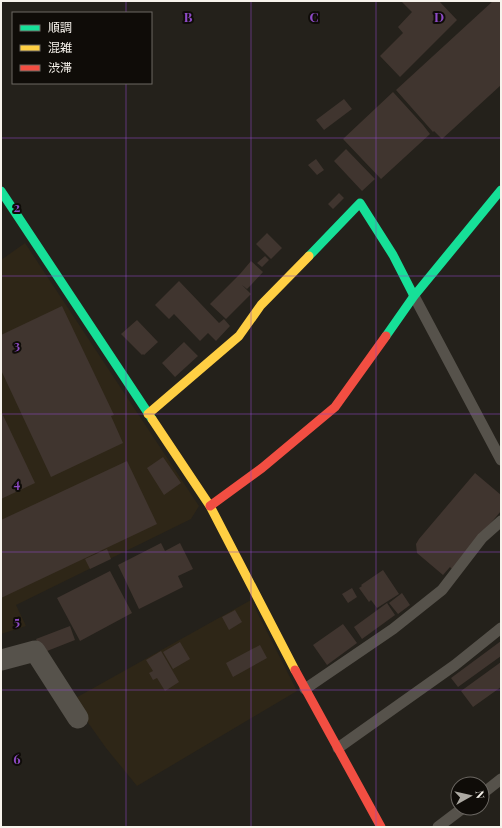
<svg xmlns="http://www.w3.org/2000/svg" width="502" height="828" viewBox="0 0 502 828" font-family="'Playfair Display','Noto Sans JP',serif">
  <rect width="100%" height="100%" fill="#24211b"/>
  <path fill="#2e2617" d="M25,243L199,506L191,519L16,605L26,626L1,634V260Z
    M251,600L297,691L137,786L106,748L72,700Z"/>
  <path fill="#40352f" d="M401,1H439L457,20L400,77L380,56L403,33L398,27L412,12Z
    M493,1H501V85L442,139L434,131L433,132L396,90Z
    M393,92L423,125L430,134L381,179L343,139Z
    M344,99L352,109L324,130L316,120Z
    M346,149L375,179L362,191L334,161Z
    M316,159L324,170L317,175L308,165Z
    M339,193L344,198L333,209L328,204Z
    M267,233L282,248L271,259L256,244Z
    M265,256L269,260L262,267L257,263Z
    M251,261L263,272L251,285L245,280L251,285L247,289L242,285L251,294L226,319L210,304L240,274Z
    M179,281L219,323L224,319L230,326L216,341L208,333L200,341L174,314L169,319L155,305Z
    M62,306L114,415L111,416L123,443L51,477L1,370V335Z
    M137,320L158,342L144,355L143,354L142,355L121,334Z
    M184,342L198,356L175,377L162,363Z
    M1,411L35,483L1,499Z
    M163,457L181,483L164,495L147,468Z
    M127,461L157,524L1,598V520Z
    M475,473L501,495V511L452,569L450,567L443,575L417,553L416,544L419,539Z
    M161,543L165,551L180,543L193,569L178,576L183,587L139,609L118,565Z
    M107,549L111,559L90,569L85,559Z
    M383,570L399,594L377,608L371,600L369,602L359,588L362,586L361,585Z
    M110,571L132,613L80,641L57,598Z
    M352,588L357,597L348,603L342,594Z
    M402,593L410,605L398,614L389,603Z
    M387,603L395,615L362,639L354,627Z
    M235,610L242,622L229,630L222,617Z
    M343,624L357,643L327,665L313,645Z
    M70,626L75,640L42,653L36,639Z
    M501,641V656L458,687L451,678Z
    M180,642L190,659L173,669L163,652Z
    M260,645L267,658L233,677L226,663Z
    M161,651L179,682L165,691L157,678L153,680L149,673L153,671L146,660Z
    M501,662V687L473,707L461,691Z"/>
  <g fill="none" stroke-linecap="round" stroke-linejoin="round">
    <path stroke="#56524b" stroke-width="11" d="M414,296L501,460
      M305,689L393,629L442,590L482,538L501,521
      M338,748L455,665L501,628
      M482,794L501,779
      M438,827L463,808"/>
    <path stroke="#56524b" stroke-width="21" d="M1,660L35,651L78,718"/>
    <path stroke="#16e098" stroke-width="9" d="M1,191L152,419
      M309,256L360,203L393,255L414,296
      M386,336L414,296L501,190"/>
    <path stroke="#ffcf43" stroke-width="9" d="M148,414L239,336L261,305L309,256
      M152,419L210,506L295,670"/>
    <path stroke="#f24e42" stroke-width="9" d="M210,506L262,468L335,407L386,336
      M295,670L381,827"/>
  </g>
  <path fill="none" stroke="#8e4ac6" stroke-width="1" stroke-opacity="0.55" d="M126,1V13M251,1V827M376,1V827M126,83V827M1,138H501M1,276H501M1,414H501M1,552H501M1,690H501"/>
  <g font-size="13" text-anchor="middle" font-weight="bold" fill="#8e4ac6" stroke="#0f0c08" stroke-width="4" stroke-linejoin="round" paint-order="stroke">
    <text x="188" y="22">B</text>
    <text x="314" y="22">C</text>
    <text x="439" y="22">D</text>
    <text x="17" y="212">2</text>
    <text x="17" y="350">3</text>
    <text x="17" y="488">4</text>
    <text x="17" y="626">5</text>
    <text x="17" y="764">6</text>
  </g>
  <rect width="502" height="828" fill="none" stroke="#f7f3ec" stroke-width="4"/>
  <rect x="12" y="12" width="140" height="72" fill="#0f0c08" stroke="#6c6863"/>
  <rect x="20" y="25" width="20" height="6" fill="#16e098" stroke="#6c6863"/>
  <text x="48" y="32" font-size="12" fill="#f7f3ec">順調</text>
  <rect x="20" y="45" width="20" height="6" fill="#ffcf43" stroke="#6c6863"/>
  <text x="48" y="52" font-size="12" fill="#f7f3ec">混雑</text>
  <rect x="20" y="65" width="20" height="6" fill="#f24e42" stroke="#6c6863"/>
  <text x="48" y="72" font-size="12" fill="#f7f3ec">渋滞</text>
  <g transform="translate(470 796) rotate(82)"><circle r="19" fill="#0f0c08" stroke="#6c6863"/>
  <path d="M0-3L7 15L0 10L-7 15Z" fill="#adaaa3"/>
  <text y="-6" font-size="11" font-weight="bold" text-anchor="middle" fill="#f7f3ec">N</text>
  </g>
</svg>
